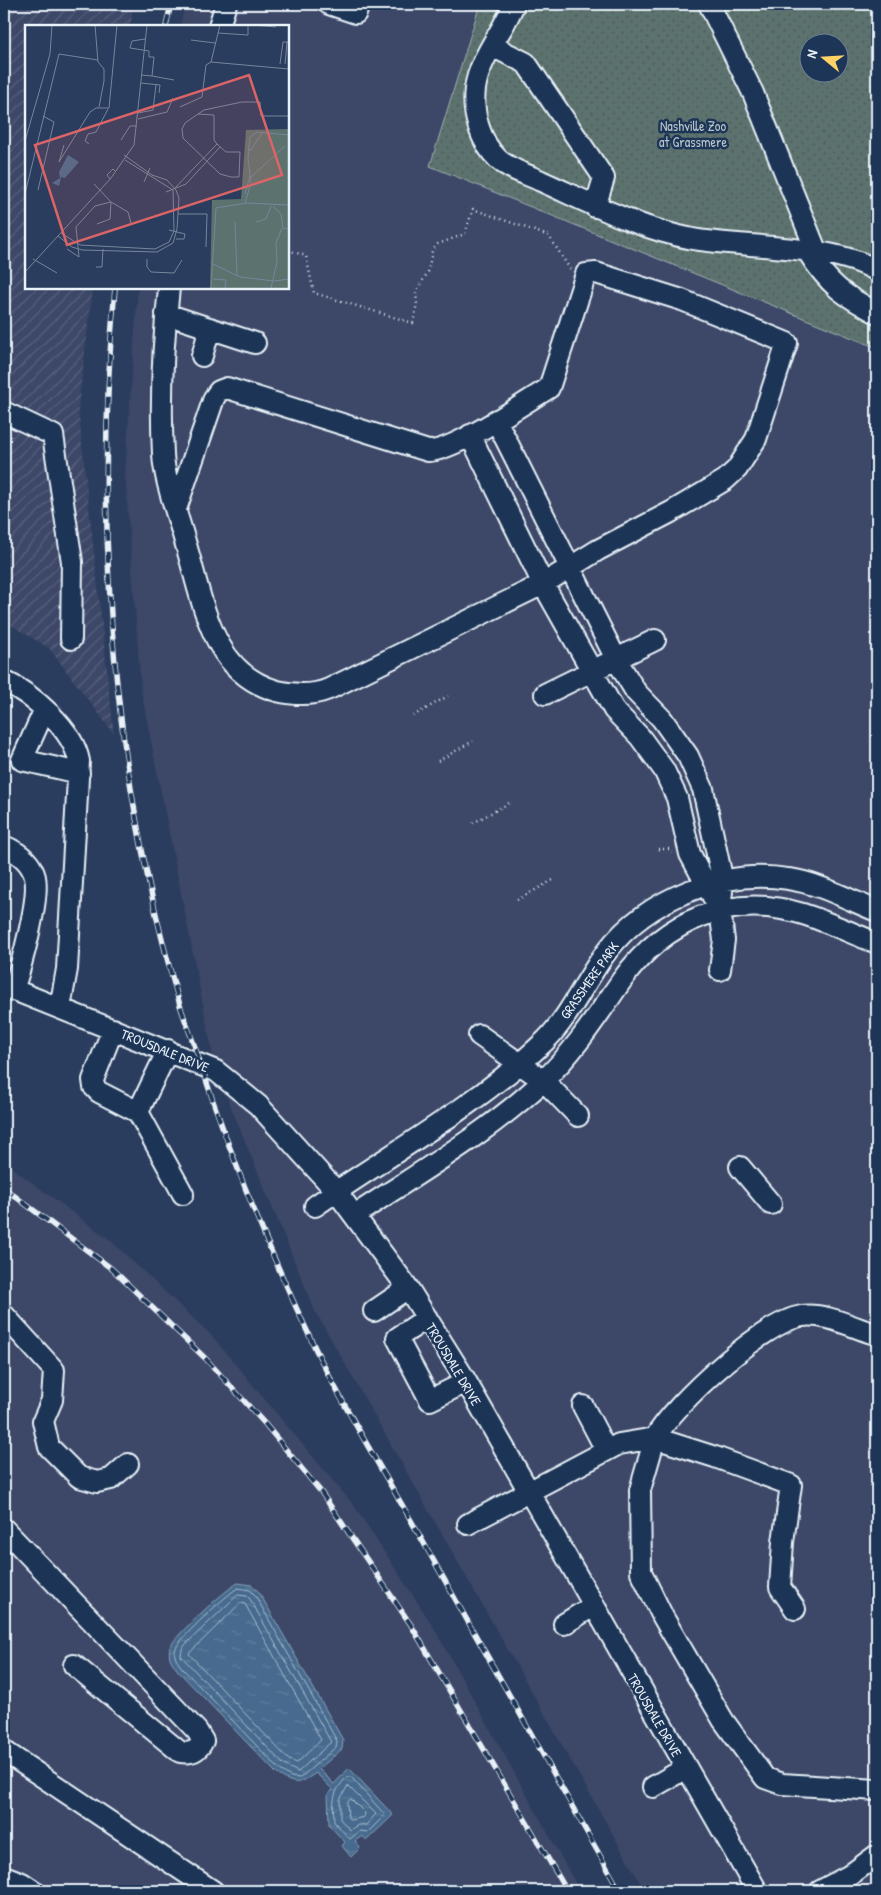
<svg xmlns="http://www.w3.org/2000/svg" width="881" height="1895" viewBox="0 0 881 1895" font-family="'Patrick Hand',sans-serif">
  <defs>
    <pattern id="industrial-furrows" width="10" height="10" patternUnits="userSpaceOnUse" patternTransform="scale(1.25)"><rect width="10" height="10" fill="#3c4767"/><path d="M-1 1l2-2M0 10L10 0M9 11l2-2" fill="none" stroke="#58627e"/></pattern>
    <pattern id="grass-dots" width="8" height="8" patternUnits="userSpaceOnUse" patternTransform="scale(1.25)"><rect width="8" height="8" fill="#5c726e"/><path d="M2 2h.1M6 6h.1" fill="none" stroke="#505b5a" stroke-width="1.8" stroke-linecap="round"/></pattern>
    <pattern id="water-ripples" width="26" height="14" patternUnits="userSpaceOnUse" patternTransform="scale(1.25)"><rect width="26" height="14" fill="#466b8e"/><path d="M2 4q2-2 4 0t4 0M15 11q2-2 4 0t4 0" fill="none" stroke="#61819f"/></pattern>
  </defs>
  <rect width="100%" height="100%" fill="#2b3d5e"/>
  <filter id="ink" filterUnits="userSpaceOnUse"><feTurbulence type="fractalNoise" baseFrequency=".02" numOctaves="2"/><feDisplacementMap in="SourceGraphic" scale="10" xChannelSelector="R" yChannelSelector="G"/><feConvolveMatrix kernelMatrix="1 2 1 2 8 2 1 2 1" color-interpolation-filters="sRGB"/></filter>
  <g filter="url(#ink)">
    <path fill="#3c4767" d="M185,4H480L430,166L877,348V1891H645L315,1311L216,1071L141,690L125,474L138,288H288V26H180Z
      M4,1162L110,1240L211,1335L355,1507L433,1626L580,1891H4Z"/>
    <path fill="url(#industrial-furrows)" d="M4,4H134L130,26H26V288H93L78,408L114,734L49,648L4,621Z"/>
    <path fill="url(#grass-dots)" stroke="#a2b2b3" fill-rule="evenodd" d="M480,4H877V348L430,166ZM808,42H838V72H808Z"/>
    <path fill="url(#water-ripples)" stroke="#87a1b8" d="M238,1583L252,1585L259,1592L343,1740L342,1749L319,1769L334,1784L349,1768L393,1815L367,1840L362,1836L355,1841L360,1848L351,1857L342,1846L345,1842L329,1825L328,1794L333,1790L316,1773C298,1785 295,1786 276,1773L179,1672C173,1664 167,1658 170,1647C174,1636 227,1588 238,1583Z"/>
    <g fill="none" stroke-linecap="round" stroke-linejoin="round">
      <path stroke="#a7bbce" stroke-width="1" d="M238,1588L250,1590L255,1595L337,1741L336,1747L300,1778L291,1777L280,1770L183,1669C178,1662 172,1657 176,1648C179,1639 229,1592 238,1588Z
        M238,1595L247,1596L250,1599L331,1742L298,1772L284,1765L181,1656L182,1649L186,1644Z
        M241,1603L245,1604L321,1740L297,1763L289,1760L189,1654Z
        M347,1777H351L385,1815L368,1832L360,1831L350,1839L334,1822C333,1801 332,1792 347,1777Z
        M348,1786L376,1814L366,1825H358L350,1830L340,1819V1800Z
        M351,1799L365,1813L364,1817L351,1820L348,1818L347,1803Z"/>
      <g stroke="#e8f1f8" stroke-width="24">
        <path id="minor" d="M329,4L356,13L359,4
          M514,4C503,32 479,58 475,89C472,113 480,142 498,159C510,170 527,174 541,181C590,203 639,229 693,239C745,248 834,244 877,271
          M709,4L753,93L817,253
          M219,26L226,4
          M492,46L526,63L604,178L595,207
          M808,252C829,285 843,295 877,313
          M169,288C163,342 160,398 163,454C164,480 179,519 186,545C203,601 211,673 277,691C294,695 312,696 329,689L543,584L598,550L671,512L725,480L737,469L756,439L787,343L682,300L596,273L586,274L549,388C524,403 453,452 428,451L227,388L219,391L214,398L176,509
          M166,314L255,343
          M202,356L210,328
          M4,412L53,435L72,562L71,639
          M496,420L616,659L636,692L662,719L688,756L703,789L723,882L720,910L724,940L720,970
          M470,435L543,584L614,710L640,737L664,770L677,798L690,854L713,897
          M4,681C32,694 73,729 79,761L67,969L60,1008
          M545,694L655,640
          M44,711L22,760L79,773
          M4,846C18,852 31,861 35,877C40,899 21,967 13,990
          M4,986L216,1071L258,1105L336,1191L408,1288L463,1376L757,1891
          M113,1029L93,1080L94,1087L99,1092L138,1112L183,1194
          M479,1035L544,1081L578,1116
          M138,1112L168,1050
          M740,1167L771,1204
          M315,1206C391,1153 477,1106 545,1041C571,1015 585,980 607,951C647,899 723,868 788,879C819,883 849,900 877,911
          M355,1215C418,1173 488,1133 543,1081C575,1051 597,1016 622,980C665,920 730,892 803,914C828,922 853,934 877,943
          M374,1311L408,1288
          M4,1315L54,1370L52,1400L43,1421L49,1447L79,1477L97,1482L111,1479L128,1464
          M427,1318L397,1338L430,1400L466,1382
          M583,1406L606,1450
          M468,1524L619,1444L655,1438L640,1490L641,1572L663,1617L723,1720L765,1778L782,1784L877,1790
          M4,1529L197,1731L203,1741C198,1751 191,1754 180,1752L74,1665
          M795,1609L780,1587L783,1542L791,1485L715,1457L655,1438C674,1404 763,1322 802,1316C825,1313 850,1326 872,1333
          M564,1624L593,1606
          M4,1751L213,1891
          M653,1787L686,1768
          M4,1876L22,1883L34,1891
          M820,1891L850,1875L877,1855"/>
      </g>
      <path stroke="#e8f1f8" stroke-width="2.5" stroke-dasharray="1 4" stroke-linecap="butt" d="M288,250L306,256L314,293L413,323L417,304L416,292L428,272L432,251L438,244L465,234L473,209L549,236L570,269
        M413,716L448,696
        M438,761L473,741
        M473,823L509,803
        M658,849H669L672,852
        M517,900L553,880"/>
      <use href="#minor" stroke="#1d3557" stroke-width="20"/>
      <g stroke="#e8f1f8" stroke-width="5.5">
        <path id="rail" d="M166,26L171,4
          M115,288C93,528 112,773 180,1005C186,1024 194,1043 200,1062C232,1161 271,1256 316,1350C347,1414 386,1476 421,1538C487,1656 554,1774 620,1891
          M4,1188L112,1269L206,1359L265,1424L321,1492L411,1625L567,1891"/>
      </g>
      <use href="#rail" stroke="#1d3557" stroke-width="4" stroke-dasharray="11" stroke-linecap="butt"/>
    </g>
  </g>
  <g text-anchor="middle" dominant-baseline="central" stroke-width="5" stroke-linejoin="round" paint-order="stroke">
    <g font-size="14" fill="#b7c5c8" stroke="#1d3557">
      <text x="693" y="125">Nashville Zoo<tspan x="693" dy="16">at Grassmere</tspan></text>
    </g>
    <g font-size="14" fill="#e8f1f8" stroke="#1d3557">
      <text transform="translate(589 980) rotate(-55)">GRASSMERE PARK</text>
      <text transform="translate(165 1050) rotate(22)">TROUSDALE DRIVE</text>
      <text transform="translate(454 1364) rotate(59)">TROUSDALE DRIVE</text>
      <text transform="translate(655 1715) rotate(60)">TROUSDALE DRIVE</text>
    </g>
  </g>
  <g transform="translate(25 25)">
    <rect width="264" height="264" fill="#2b3d5e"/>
    <path d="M264,104V263H185L187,175L216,174L221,105Z" fill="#5c726e"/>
    <path d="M43,130L54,137L40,153L36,152L34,161L27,158L35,153L34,147Z" fill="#466b8e"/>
    <path fill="none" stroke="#77859c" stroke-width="1" d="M70,0L73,37L79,44V56L74,82M195,0L186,37L264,44M228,0L251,2M193,8L223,10V0M166,15L190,18M255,39L258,17H264M260,39L262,17M116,50L127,51L129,32H124V26L105,23L107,16L120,14M127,51L149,55M116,58L135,60L134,68M155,82L177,72L181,40L186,37M113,88L128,85L131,60M173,89L189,90V115L192,119L201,127H215L214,152H206L195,149L158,113L157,104L160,98L173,89L179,85L217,77H235L236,91H263M113,94L142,87L148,73M96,115L105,101H112M0,116L25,29L27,0M64,119L60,116L63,109L71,107L83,84M39,120L34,137L65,87L71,83H84L92,0M223,125H226L237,108M226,152L260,121M85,154L82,150L88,144L91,147M119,157L125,143M150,163L192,119M13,165L29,97L18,91M141,167L161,159L195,122M0,169L34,29L73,35M220,169L225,151M220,178L226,158L223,133L225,112L232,107L264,110M248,181L256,189L258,203L264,204M153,189H182L181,222M210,197L212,251M231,197L241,194L246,181M72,199L85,194L86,177L103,187L106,198M144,205L160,209L159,214H151M36,208L55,220L130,224L144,217L149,206L148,165L100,135M33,211L47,222L57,225L132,227L148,218L152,204L154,173L151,165L142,155L127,150L99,130M42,224L54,232L51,202L70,181L86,177L69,159M8,234L32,248M122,234V242L126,247L149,248L157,235M188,239L215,252L249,256L264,254M71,242H77L78,224M0,247L86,153L109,120L122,0M188,254L201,255L200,263M186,263L191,183L222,178L264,180M246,263L252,237L251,218L257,203"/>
    <path fill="#db6466" fill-opacity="0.15" stroke="#db6466" stroke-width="2.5" d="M224,50L257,150L42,220L10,120Z"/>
    <rect width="264" height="264" fill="none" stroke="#e8f1f8" stroke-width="2.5"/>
  </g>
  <rect width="881" height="1895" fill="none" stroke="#1d3557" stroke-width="20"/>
  <rect x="10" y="10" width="861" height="1875" fill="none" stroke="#e8f1f8" stroke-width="2" filter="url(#ink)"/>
  <g transform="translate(824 58) rotate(288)"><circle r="24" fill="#1d3557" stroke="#6e8097"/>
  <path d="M0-4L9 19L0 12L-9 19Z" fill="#ffd166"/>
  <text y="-8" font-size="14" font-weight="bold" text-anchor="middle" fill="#e8f1f8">N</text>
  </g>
</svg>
